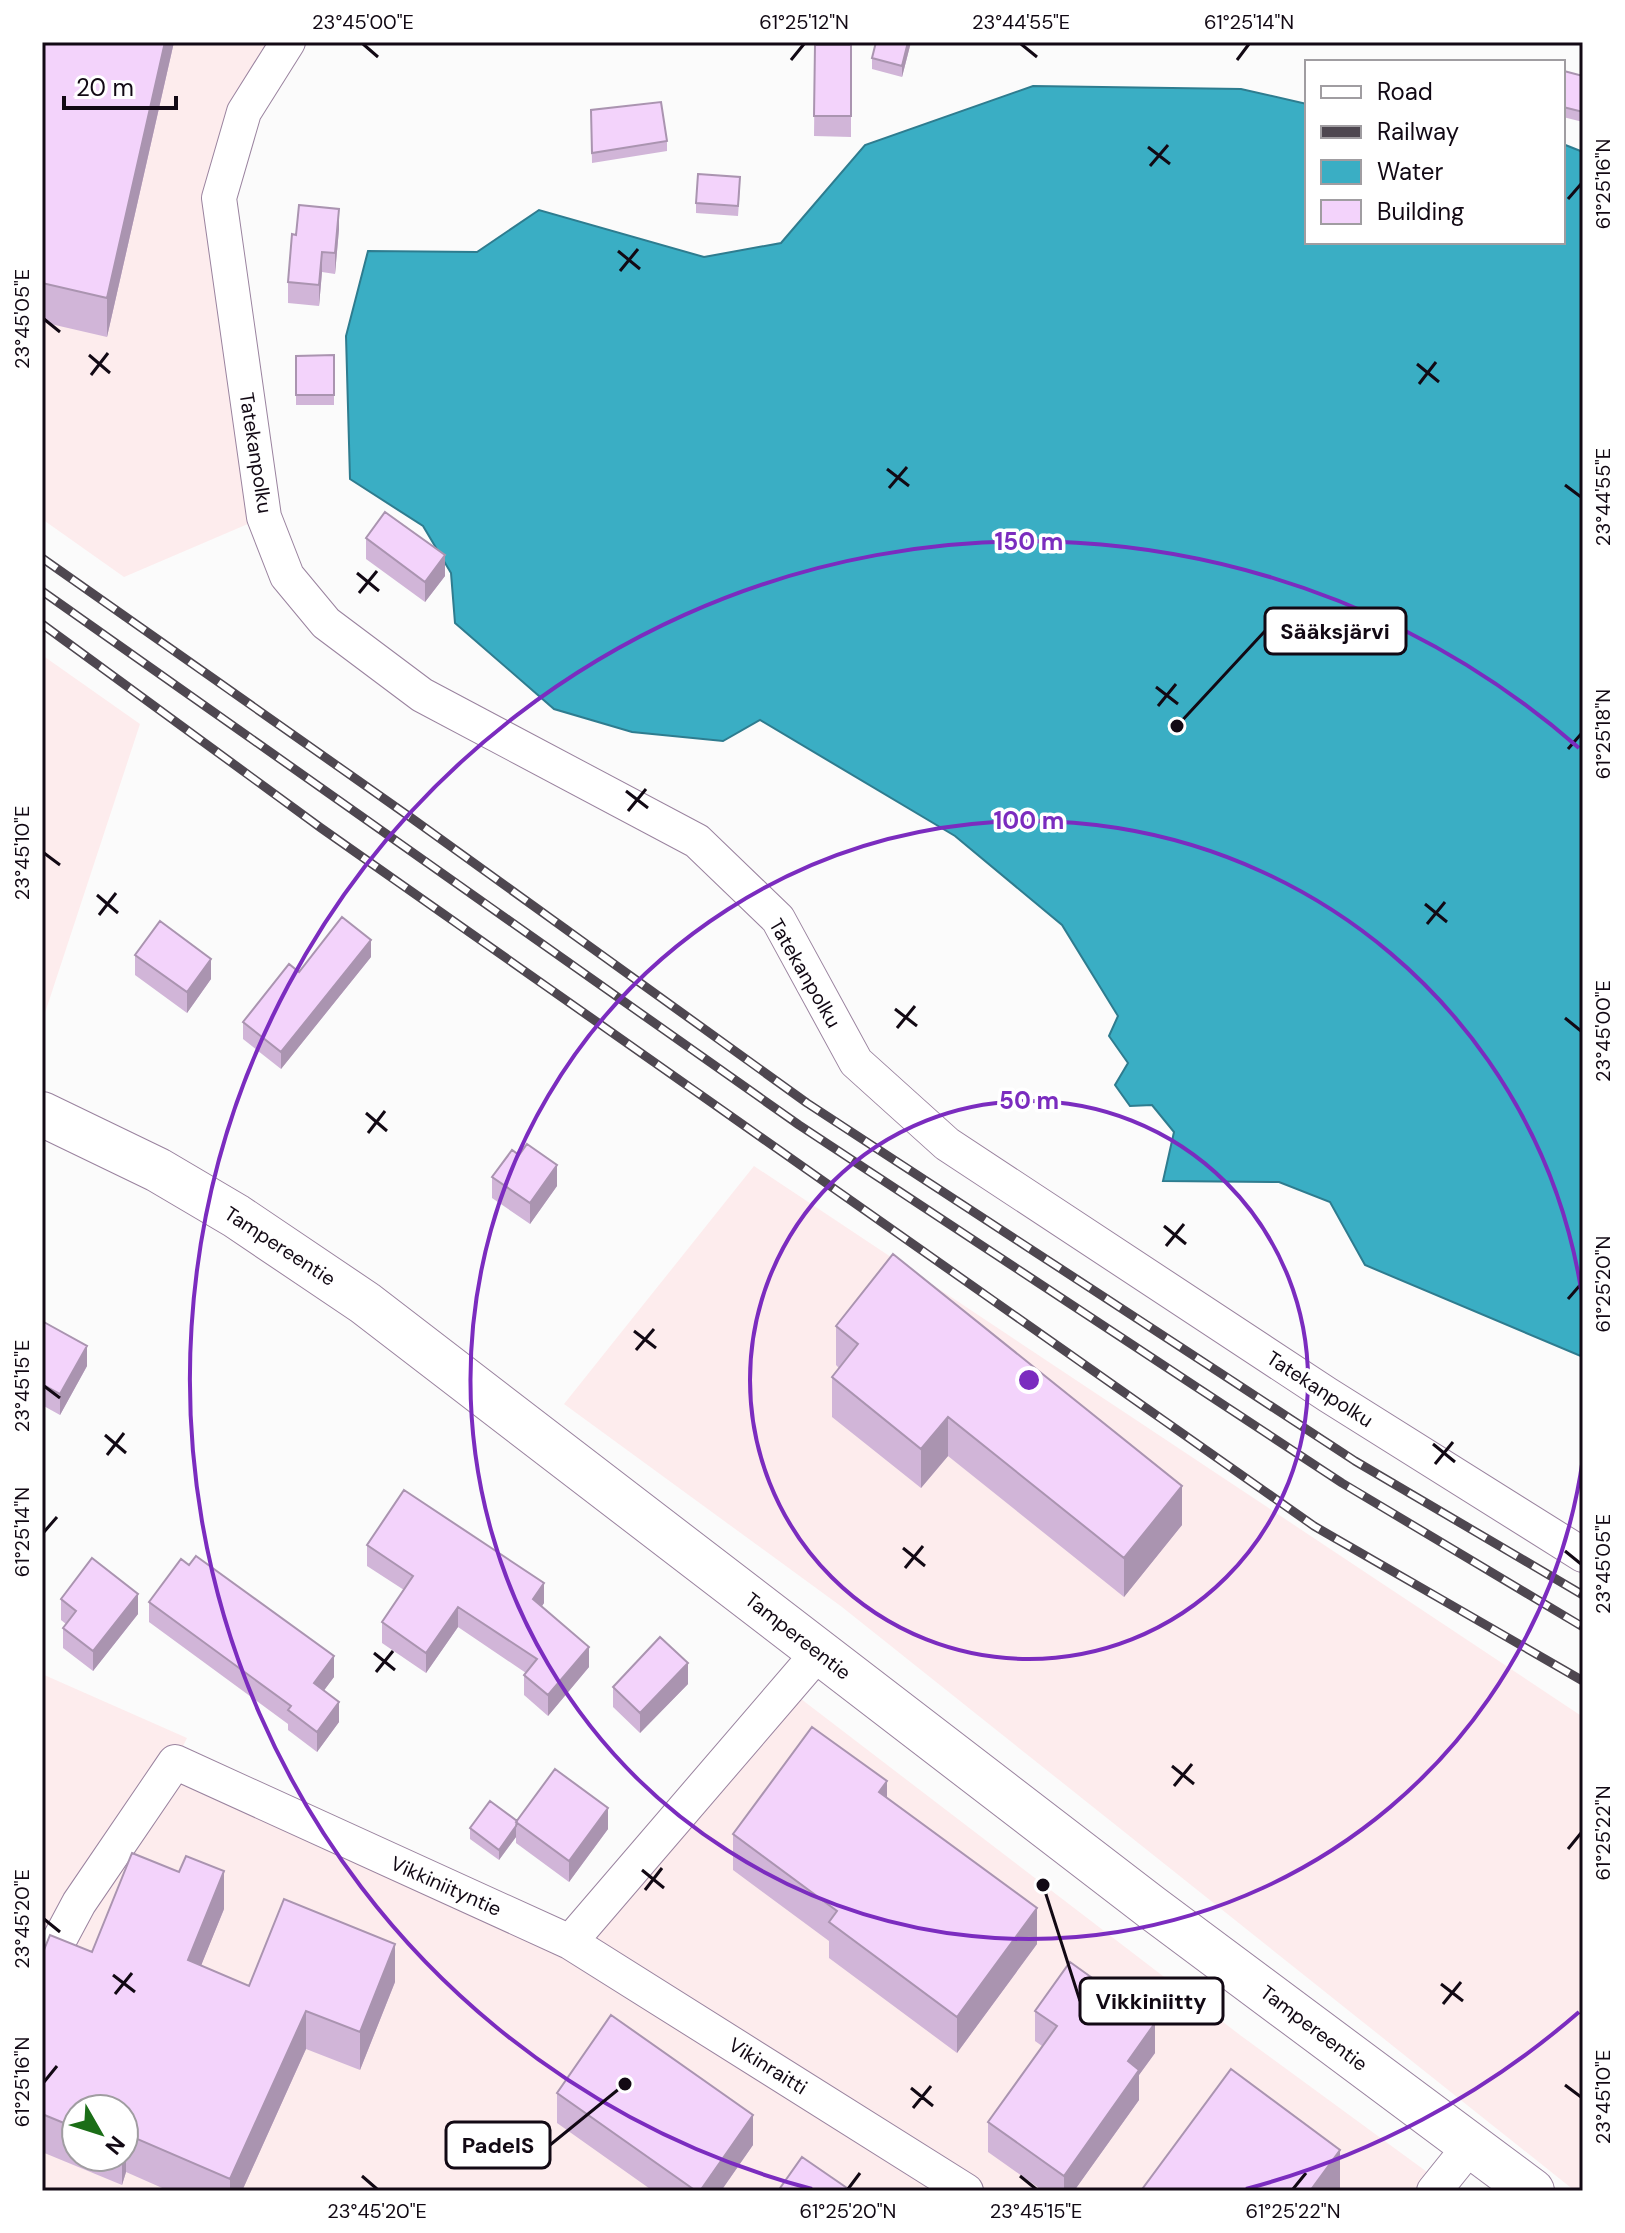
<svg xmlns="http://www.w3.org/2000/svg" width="1625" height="2233" viewBox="0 0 1625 2233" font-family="'DM Sans',sans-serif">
  <rect width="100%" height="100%" fill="#fbfbfb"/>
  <path fill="#fdeced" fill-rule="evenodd" d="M42,42H288L219,198L264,517L124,577L42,519Z
    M42,655L140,724L42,1022Z
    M754,1166L1583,1717V2191H1575L842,1607L564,1404Z
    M42,1674L187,1738L175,1762L570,1942L788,1689L1240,2035L1453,2191H42ZM76,2109H124V2157H76Z"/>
  <path fill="#3aaec4" stroke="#2e7c8f" stroke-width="2" d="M1033,86L1241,89L1307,104V242H1563V144L1583,152V1357L1365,1265L1330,1202L1279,1182L1163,1181L1174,1132L1152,1105L1130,1106L1115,1085L1128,1063L1109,1036L1118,1016L1062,925L955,836L760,720L723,741L632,732L554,709L455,623L451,573L423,526L350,479L346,336L368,251L477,252L539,210L704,257L781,243L865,145Z"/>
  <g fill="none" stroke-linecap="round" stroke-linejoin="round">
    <g stroke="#9a839f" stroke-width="36">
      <path id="street" d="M288,42L244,112L219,198L264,517L287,576L326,623L422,695L697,841L778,919L856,1062L947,1144L1328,1395L1583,1555
        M570,1942L819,1652
        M56,1946L79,1903L175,1762L570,1942L966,2191
        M1434,2191L1471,2145"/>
    </g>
    <g stroke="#9a839f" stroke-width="46">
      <path id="secondary" d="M42,1114L158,1170L236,1216L365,1303L1151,1907L1532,2191"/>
    </g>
    <use href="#street" stroke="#fff" stroke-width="34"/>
    <use href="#secondary" stroke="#fff" stroke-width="44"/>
    <g stroke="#4e4750" stroke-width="9">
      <path id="rail" d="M42,558L410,817L807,1103L1355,1461L1583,1595
        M42,591L799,1125L1342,1483L1583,1627
        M42,624L321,828L1314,1526L1583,1681"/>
    </g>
    <use href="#rail" stroke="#fff" stroke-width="6" stroke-dasharray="18" stroke-linecap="butt"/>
  </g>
  <path fill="#d1b5d8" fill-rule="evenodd" d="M42,42H174L107,337L42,322Z
    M911,42L902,77L872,69V58Z
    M815,45H851V137L814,136Z
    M1563,75L1583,76V122L1563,117Z
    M591,110L667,141V151L592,163Z
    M740,188L738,216L696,213V203Z
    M339,229L335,274L322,272L319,306L288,303V282L296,235Z
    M334,355V405H296V356Z
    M366,538L445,576L425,602L366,559Z
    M135,955L211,979L187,1013L135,975Z
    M371,957L281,1069L243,1039V1022L299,972Z
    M492,1177L557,1186L530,1224L492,1198Z
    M42,1321L87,1366L60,1415L42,1405Z
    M836,1326L1182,1525L1124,1597L948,1456L921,1488L832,1417V1377L839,1368L836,1365Z
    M367,1545L544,1603L541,1607L589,1667L548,1716L524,1695V1675L526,1673L458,1627L426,1673L382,1643V1622L404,1590L367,1566Z
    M61,1599L138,1614L93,1671L63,1648V1628L66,1624L61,1620Z
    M149,1602L334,1677L324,1690L339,1722L317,1752L288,1730V1724L149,1622Z
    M688,1684L640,1733L613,1707V1687Z
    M887,1798L1037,1944L957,2053L829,1958V1941L733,1870V1834Z
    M517,1821L608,1829L569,1882L516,1843V1837L499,1860L470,1839V1828Z
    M224,1909L201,1965L249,1986L395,1982L360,2070L306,2049L242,2191H169L126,2172L122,2185L42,2152V1955L92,1952ZM76,2109H124V2157H76Z
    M1035,2011L1155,2053L1139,2075V2100L1074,2191H1043L988,2152V2122L1042,2046L1035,2041Z
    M557,2093L753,2145L721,2191H653L557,2123Z"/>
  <path fill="#aa94b0" d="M165,42H174L107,337V298Z
    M908,42H911L902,77V66Z
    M339,209V229L335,274V253Z
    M322,252V272L319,306V285Z
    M445,555V576L425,602V582Z
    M371,940V957L281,1069V1052Z
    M211,959V979L187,1013V992Z
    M557,1165V1186L530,1224V1203Z
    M87,1346V1366L60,1415V1394Z
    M948,1417V1456L921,1488V1449Z
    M1182,1486V1525L1124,1597V1558Z
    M544,1583V1603L533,1620V1599Z
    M138,1594V1614L93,1671V1651Z
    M458,1607V1627L426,1673V1653Z
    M589,1647V1667L548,1716V1695Z
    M334,1656V1677L314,1704V1683Z
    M688,1663V1684L640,1733V1713Z
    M339,1702V1722L317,1752V1732Z
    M887,1781V1817L879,1792Z
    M608,1808V1829L569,1882V1861Z
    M516,1826V1837L499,1860V1850Z
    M224,1871V1909L188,1998V1960Z
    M1037,1908V1944L957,2053V2017Z
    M395,1944V1982L360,2070V2032Z
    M306,2011V2049L242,2191H230V2179Z
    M1155,2023V2053L1139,2075V2100L1074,2191H1064V2176L1128,2061Z
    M753,2115V2145L721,2191H700Z
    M126,2134V2172L122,2185V2157H124V2141Z
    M1340,2150V2189L1339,2191H1310Z"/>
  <path fill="#f3d3fb" stroke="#aa94b0" stroke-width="2" d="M42,42H165L107,298L42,283Z
    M876,42H908L902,66L872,58Z
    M815,45H851V116H814Z
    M1564,71L1583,76V112L1563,107Z
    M661,102L667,141L592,153L591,110Z
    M698,174L740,177L738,206L696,203Z
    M299,205L339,209L335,253L322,252L319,285L288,282L292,234L296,235Z
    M334,355V395H296V356Z
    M385,512L445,555L425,582L366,538Z
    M342,917L371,940L281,1052L243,1022L289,964L299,972Z
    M160,921L211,959L187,992L135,955Z
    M527,1144L557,1165L530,1203L492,1177L512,1150L519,1155Z
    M893,1254L1182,1486L1124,1558L948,1417L921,1449L832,1377L858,1344L836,1326Z
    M42,1321L87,1346L60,1394L42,1384Z
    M404,1490L544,1583L533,1599L589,1647L548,1695L524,1675L537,1659L458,1607L426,1653L382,1622L413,1576L367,1545Z
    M196,1556L334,1656L314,1683L339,1702L317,1732L288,1710L291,1706L149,1602L181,1559L189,1565Z
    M92,1558L138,1594L93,1651L63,1628L76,1611L61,1599Z
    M660,1637L688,1663L640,1713L613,1687Z
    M812,1727L887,1781L879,1792L1037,1908L957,2017L829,1922L837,1911L733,1834Z
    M555,1769L608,1808L569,1861L516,1822Z
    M490,1801L517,1821L516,1826L499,1850L470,1828Z
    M132,1853L179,1872L186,1856L224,1871L188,1960L249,1986L284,1899L395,1944L360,2032L306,2011L230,2179L126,2134L124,2141V2109H76V2128L42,2114V1955L50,1935L92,1952Z
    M1070,1962L1155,2023L1128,2061L1139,2070L1064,2176L988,2122L1057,2026L1035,2011Z
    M611,2015L753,2115L700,2191H696L557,2093Z
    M1231,2069L1340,2150L1310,2191H1148L1143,2188Z
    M802,2157L847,2188L845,2191H778Z"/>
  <path fill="none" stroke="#120914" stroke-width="3" d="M363,44L378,57M1021,44L1037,57M791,60L804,44M1237,60L1249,44M1148,147L1170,164M1150,166L1168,145M1568,199L1581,184M618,251L640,269M620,271L638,249M44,319L60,332M89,355L110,373M1417,364L1439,382M91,375L108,353M1419,384L1436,362M887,469L909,486M1565,485L1581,497M889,488L907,467M357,573L379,591M359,593L377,571M1156,687L1178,704M1158,706L1176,684M1568,749L1581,734M626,791L648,808M628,811L646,789M44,853L60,865M97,895L118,913M1425,904L1447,922M99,915L116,893M1427,924L1445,902M895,1009L917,1026M1565,1018L1581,1031M897,1028L915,1006M366,1113L387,1131M368,1133L385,1111M1164,1226L1186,1244M1166,1246L1184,1224M1568,1299L1581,1284M634,1331L656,1348M636,1350L654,1329M44,1386L60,1398M105,1435L126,1453M1433,1444L1455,1462M107,1455L124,1433M1435,1464L1453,1442M44,1532L57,1517M903,1548L925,1566M1565,1551L1581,1564M905,1568L923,1546M374,1653L395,1670M376,1672L393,1651M1172,1766L1194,1784M1174,1786L1192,1764M1568,1849L1581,1833M642,1870L664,1888M645,1890L662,1868M44,1919L60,1932M113,1975L135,1992M1441,1984L1463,2001M115,1994L132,1973M1443,2004L1461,1982M44,2082L57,2066M1565,2085L1581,2097M911,2088L933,2106M913,2108L931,2086M362,2176L377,2189M1020,2176L1036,2189M848,2189L860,2173M1293,2189L1306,2173"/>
  <g fill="none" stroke="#7b2cbf" stroke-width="4">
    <circle cx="1029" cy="1380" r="279"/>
    <path d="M1583 1458A559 559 0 1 1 1583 1302"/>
    <path d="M1579 2012A838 838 0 0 1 1246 2189M812 2189A838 838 0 1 1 1579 748"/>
  </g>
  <g text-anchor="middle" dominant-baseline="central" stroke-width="7" stroke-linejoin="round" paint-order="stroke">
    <g font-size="20" fill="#120914" stroke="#fff">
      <text transform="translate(256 453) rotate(81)">Tatekanpolku</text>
      <text transform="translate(805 973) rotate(60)">Tatekanpolku</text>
      <text transform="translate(280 1246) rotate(33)">Tampereentie</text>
      <text transform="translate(1320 1389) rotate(33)">Tatekanpolku</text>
      <text transform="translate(798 1636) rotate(38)">Tampereentie</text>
      <text transform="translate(446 1886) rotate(24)">Vikkiniityntie</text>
      <text transform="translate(1314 2028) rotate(37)">Tampereentie</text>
      <text transform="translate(768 2066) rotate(32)">Vikinraitti</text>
    </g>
  </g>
  <circle cx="1029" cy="1380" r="12" fill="#7b2cbf" stroke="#fff" stroke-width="4"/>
  <g font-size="24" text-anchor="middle" font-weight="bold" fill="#7b2cbf" stroke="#fff" stroke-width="7" stroke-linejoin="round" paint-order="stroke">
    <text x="1029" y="550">150 m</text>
    <text x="1029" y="829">100 m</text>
    <text x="1029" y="1109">50 m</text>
  </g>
  <path fill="none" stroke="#120914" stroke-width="3" d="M1177 726L1265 631M1043 1885L1080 2001M625 2084L550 2145"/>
  <g fill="#120914" stroke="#fff" stroke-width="3">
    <circle cx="1177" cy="726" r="8"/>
    <circle cx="1043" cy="1885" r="8"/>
    <circle cx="625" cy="2084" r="8"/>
  </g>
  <g fill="#fff" stroke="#120914" stroke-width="3">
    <rect x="1265" y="608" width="141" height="46" rx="8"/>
    <rect x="1080" y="1978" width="143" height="46" rx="8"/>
    <rect x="446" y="2122" width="104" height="46" rx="8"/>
  </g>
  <g font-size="22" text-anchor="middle" font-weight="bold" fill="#120914">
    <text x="1335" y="639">Sääksjärvi</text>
    <text x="1151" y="2009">Vikkiniitty</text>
    <text x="498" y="2153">PadelS</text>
  </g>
  <rect width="1625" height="2233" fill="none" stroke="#ffffff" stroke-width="88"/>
  <rect x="1305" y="60" width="260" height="184" fill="#ffffff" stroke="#a09da1" stroke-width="2"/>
  <rect x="1321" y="86" width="40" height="12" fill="#ffffff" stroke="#a09da1" stroke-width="2"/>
  <text x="1377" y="100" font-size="24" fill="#120914">Road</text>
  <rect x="1321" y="126" width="40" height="12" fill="#4e4750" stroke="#a09da1" stroke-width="2"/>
  <text x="1377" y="140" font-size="24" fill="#120914">Railway</text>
  <rect x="1321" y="160" width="40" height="24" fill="#3aaec4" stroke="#a09da1" stroke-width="2"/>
  <text x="1377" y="180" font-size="24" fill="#120914">Water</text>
  <rect x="1321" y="200" width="40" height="24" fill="#f3d3fb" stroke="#a09da1" stroke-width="2"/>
  <text x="1377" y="220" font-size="24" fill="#120914">Building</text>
  <g transform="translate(100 2133) rotate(129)"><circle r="38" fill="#ffffff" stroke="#a09da1" stroke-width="2"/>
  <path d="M0-6L14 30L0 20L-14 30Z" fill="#1b6e17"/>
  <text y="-12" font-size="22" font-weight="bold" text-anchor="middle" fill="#120914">N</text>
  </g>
  <path d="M64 96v12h112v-12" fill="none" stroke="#120914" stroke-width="4"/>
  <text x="76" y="96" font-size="24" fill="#120914" stroke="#ffffff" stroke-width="6" paint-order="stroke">20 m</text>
  <rect x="44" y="44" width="1537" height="2145" fill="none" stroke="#120914" stroke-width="3"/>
  <g font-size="20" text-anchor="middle" fill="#120914">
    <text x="363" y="29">23°45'00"E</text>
    <text x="804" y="29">61°25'12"N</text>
    <text x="1021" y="29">23°44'55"E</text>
    <text x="1249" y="29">61°25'14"N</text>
    <text transform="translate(1603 184) rotate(-90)" y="7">61°25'16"N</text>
    <text transform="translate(22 319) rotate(-90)" y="7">23°45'05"E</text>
    <text transform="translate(1603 497) rotate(-90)" y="7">23°44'55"E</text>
    <text transform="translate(1603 734) rotate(-90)" y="7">61°25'18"N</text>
    <text transform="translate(22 853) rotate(-90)" y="7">23°45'10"E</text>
    <text transform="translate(1603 1031) rotate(-90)" y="7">23°45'00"E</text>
    <text transform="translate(1603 1284) rotate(-90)" y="7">61°25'20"N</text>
    <text transform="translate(22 1386) rotate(-90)" y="7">23°45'15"E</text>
    <text transform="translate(22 1532) rotate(-90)" y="7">61°25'14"N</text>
    <text transform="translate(1603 1564) rotate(-90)" y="7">23°45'05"E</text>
    <text transform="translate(1603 1833) rotate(-90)" y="7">61°25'22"N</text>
    <text transform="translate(22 1919) rotate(-90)" y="7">23°45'20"E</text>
    <text transform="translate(22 2082) rotate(-90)" y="7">61°25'16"N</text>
    <text transform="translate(1603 2097) rotate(-90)" y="7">23°45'10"E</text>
    <text x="377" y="2218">23°45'20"E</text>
    <text x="848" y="2218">61°25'20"N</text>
    <text x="1036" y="2218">23°45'15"E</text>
    <text x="1293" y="2218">61°25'22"N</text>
  </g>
</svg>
